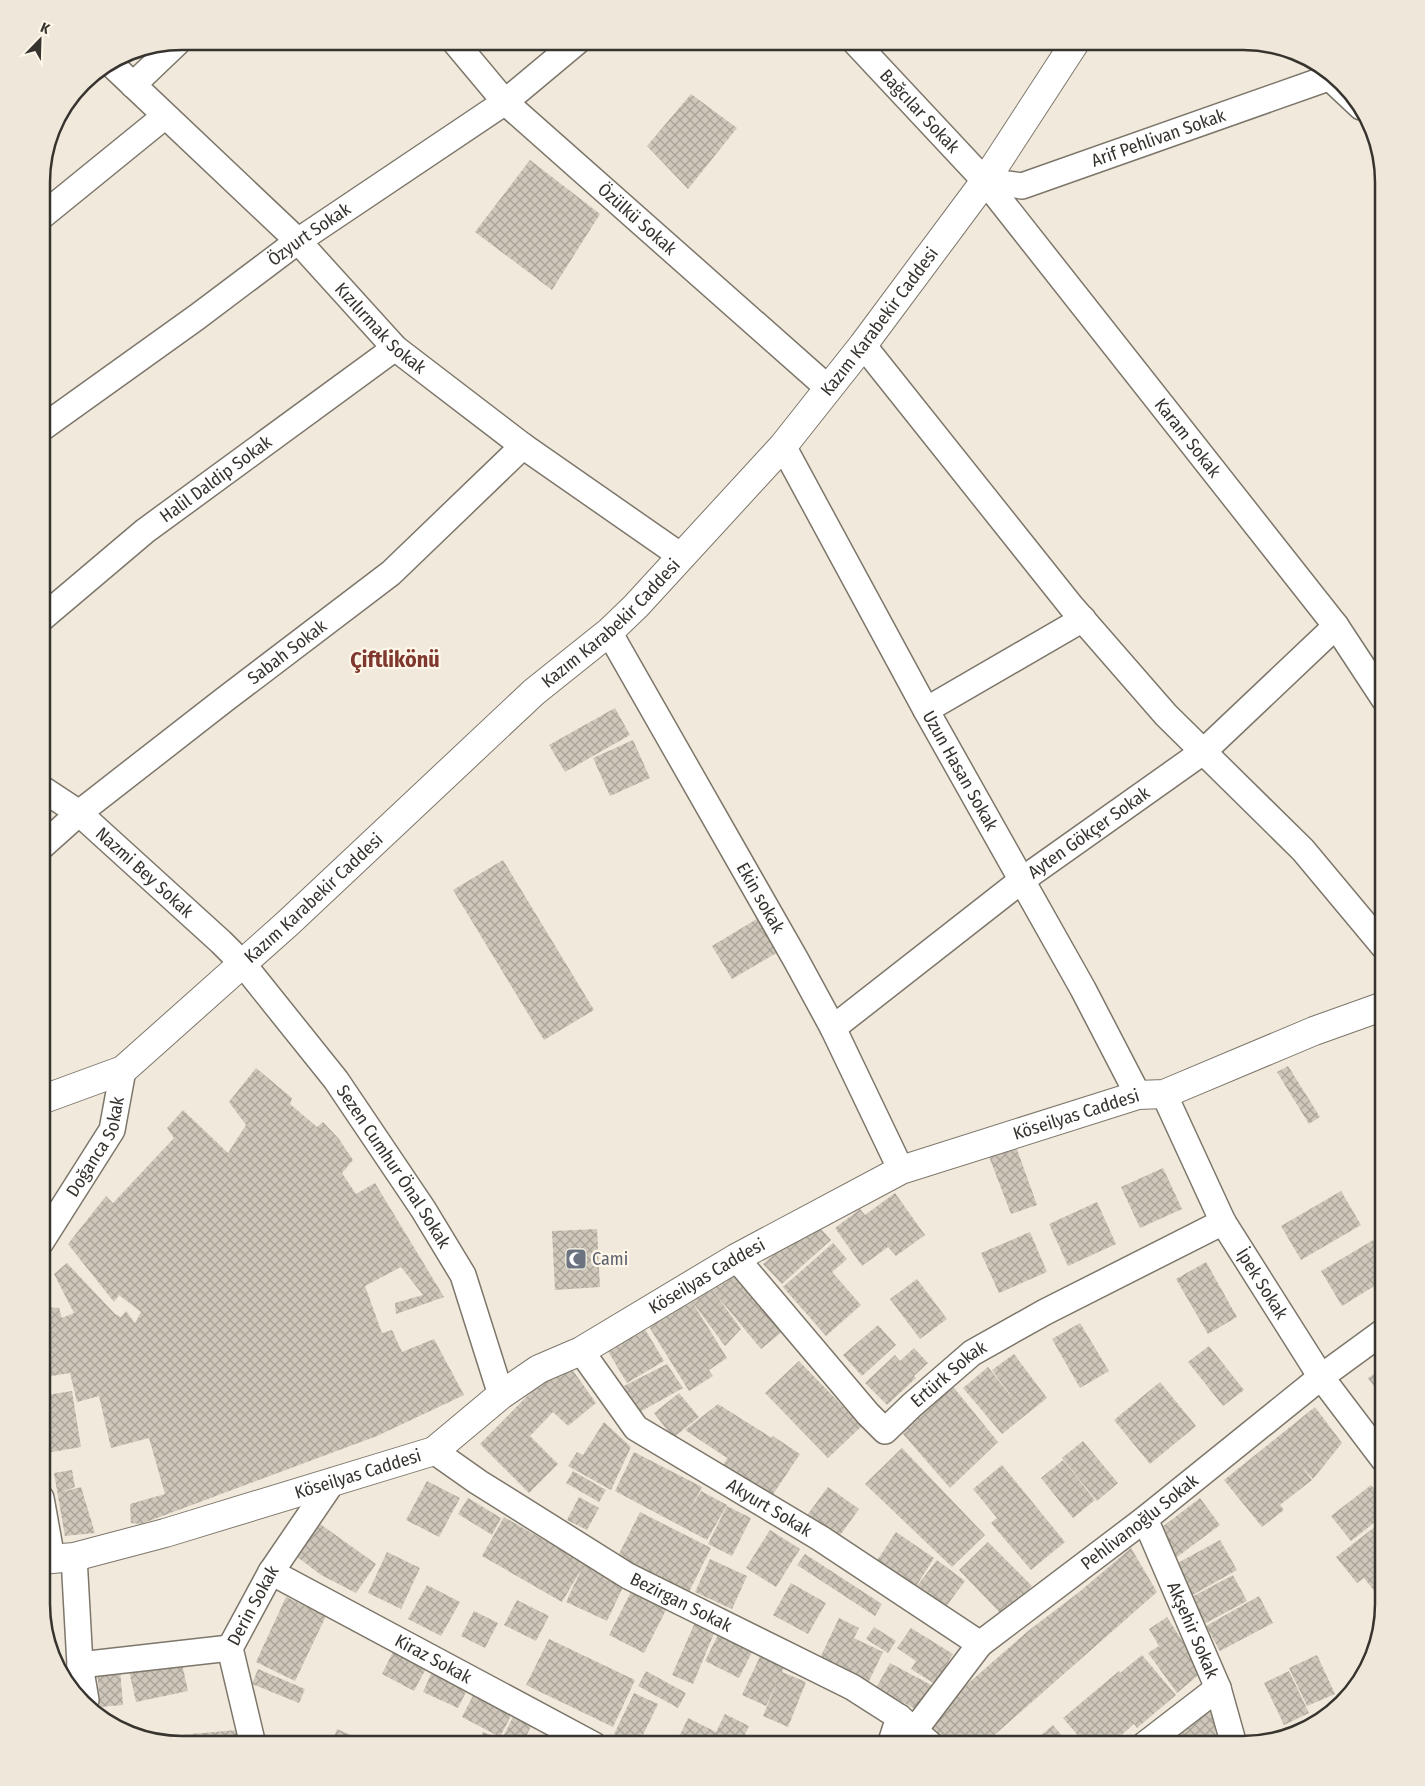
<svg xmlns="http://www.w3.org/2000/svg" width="1425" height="1786" viewBox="0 0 1425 1786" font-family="'Fira Sans Condensed',sans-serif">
  <defs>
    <pattern id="building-cross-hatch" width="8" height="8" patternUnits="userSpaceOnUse" patternTransform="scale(1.25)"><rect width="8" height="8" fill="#cec7ba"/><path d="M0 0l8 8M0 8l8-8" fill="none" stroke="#a8a298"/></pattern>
  </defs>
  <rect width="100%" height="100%" fill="#f0e9dc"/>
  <path fill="url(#building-cross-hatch)" d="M691,94L737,128L688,189L647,146Z
    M530,160L600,214L552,290L475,232Z
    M615,708L630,735L565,772L549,745Z
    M633,740L650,778L610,796L593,758Z
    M503,860L594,1010L544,1040L453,890Z
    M760,917L780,951L732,979L712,946Z
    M1288,1066L1320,1117L1309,1124L1277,1072Z
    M256,1068L292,1098L290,1104L317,1127L323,1122L339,1139L353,1160L342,1173L356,1194L375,1183L444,1297L396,1314L395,1303L423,1295L401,1267L365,1286L382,1333L392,1330L402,1352L434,1339L464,1395L377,1436L141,1524L131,1523L130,1504L165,1494L149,1438L111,1448L99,1396L77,1402L70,1373L45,1377L41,1371V1349H45L44,1340H41V1307L59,1308L62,1318L74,1313L54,1274L67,1263L115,1314L121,1317L126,1311L135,1323L141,1312L119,1295L114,1302L68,1244L106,1196L113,1203L174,1138L167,1128L183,1110L228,1153L246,1125L229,1102Z
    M1015,1144L1037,1205L1011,1214L988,1154Z
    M1163,1168L1182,1209L1140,1228L1121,1187Z
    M1341,1191L1361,1225L1301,1260L1281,1226Z
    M895,1193L925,1235L896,1256L888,1247L862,1266L835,1228L860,1209L865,1215Z
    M1097,1202L1116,1244L1068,1266L1049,1224Z
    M813,1220L831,1240L782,1284L763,1264Z
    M597,1229L600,1287L555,1290L552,1231Z
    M1030,1232L1047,1272L999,1293L981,1253Z
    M1375,1239L1384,1253V1280L1342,1306L1321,1271Z
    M833,1243L847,1259L832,1272L861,1305L826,1336L783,1287Z
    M1206,1262L1237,1317L1208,1334L1176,1279Z
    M730,1265L783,1331L761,1349L714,1292L741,1329L725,1346L691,1300L727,1358L709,1370L713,1376L689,1391L646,1322Z
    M917,1279L947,1319L920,1339L890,1299Z
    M1080,1323L1109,1371L1080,1388L1052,1339Z
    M878,1325L896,1345L862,1376L843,1355Z
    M643,1326L664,1361L627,1383L606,1348Z
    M1209,1346L1244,1390L1223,1406L1188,1362Z
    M914,1348L928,1363L914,1376L916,1378L887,1405L865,1383L895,1355L900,1361Z
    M1014,1354L1047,1398L1002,1434L963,1388L988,1367L1015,1401L992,1370Z
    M799,1361L862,1426L828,1458L765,1393Z
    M667,1364L683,1388L638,1413L624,1386Z
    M569,1365L596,1403L568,1426L553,1412L530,1436L558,1464L529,1493L480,1444L532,1391Z
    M1384,1367V1400L1368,1378Z
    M946,1378L998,1442L950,1488L903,1434Z
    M1160,1382L1196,1426L1150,1464L1114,1420Z
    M72,1391L81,1447L46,1453L41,1426V1396Z
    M679,1393L699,1417L673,1438L654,1413Z
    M718,1404L772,1438L773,1436L800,1454L770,1499L722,1467L731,1452L727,1458L685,1430Z
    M1315,1407L1342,1443L1313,1479L1301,1466L1312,1480L1280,1505L1284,1510L1262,1527L1224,1480Z
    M604,1422L631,1447L611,1490L568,1466L577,1452L583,1455Z
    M1083,1441L1118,1483L1097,1501L1062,1458Z
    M902,1448L985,1535L952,1567L865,1484Z
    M634,1452L702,1487L689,1511L701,1491L727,1505L707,1540L615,1491Z
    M1063,1460L1095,1500L1073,1518L1041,1478Z
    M1002,1465L1065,1542L1031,1570L991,1523L997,1518L973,1489Z
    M72,1470L75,1487L61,1492L81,1487L95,1533L65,1536L54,1473Z
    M573,1471L606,1490L599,1502L566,1483Z
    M427,1481L460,1498L439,1537L406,1520Z
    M1371,1485L1384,1501V1515L1351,1541L1331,1516Z
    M828,1487L859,1509L836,1541L805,1518Z
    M579,1497L599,1508L587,1530L567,1520Z
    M468,1498L501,1518L492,1535L458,1514Z
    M1200,1498L1220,1525L1177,1557L1157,1531Z
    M727,1506L751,1518L732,1556L708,1544Z
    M640,1512L711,1548L689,1592L618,1556Z
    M504,1517L584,1563L625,1583L607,1621L566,1602L582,1568L562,1602L482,1556Z
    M316,1521L376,1564L356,1593L321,1575L292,1553Z
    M1376,1526L1384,1536V1599L1382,1601L1364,1578L1357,1583L1336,1557Z
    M770,1530L800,1549L776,1587L746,1568Z
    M896,1532L934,1558L913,1591L937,1560L965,1581L939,1616L872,1568Z
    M1220,1540L1237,1570L1189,1597L1172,1566Z
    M988,1542L1032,1586L1002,1615L959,1570Z
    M1131,1548L1157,1592L983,1745H947L929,1732L941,1711L956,1694L1028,1631L1078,1593Z
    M387,1552L420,1568L401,1609L368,1593Z
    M805,1554L882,1604L875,1616L797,1565Z
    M710,1559L747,1576L732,1609L695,1592Z
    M1233,1575L1247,1601L1204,1624L1190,1598Z
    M791,1583L826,1603L808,1634L773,1615Z
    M427,1585L460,1602L441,1636L408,1619Z
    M633,1588L668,1606L644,1653L609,1635Z
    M1259,1596L1273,1623L1220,1651L1206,1626Z
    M286,1597L326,1616L295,1681L256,1662Z
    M517,1600L549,1616L536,1641L504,1625Z
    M474,1611L498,1623L485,1648L461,1636Z
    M1167,1617L1202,1672L1177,1693L1148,1653L1159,1646L1149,1629Z
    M697,1618L717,1626L693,1684L672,1675Z
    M839,1618L859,1628L854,1638L883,1652L869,1681L820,1658Z
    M874,1627L896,1641L888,1653L866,1639Z
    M911,1628L953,1654L935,1684L911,1669L916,1661L897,1648Z
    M719,1633L753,1650L739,1678L705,1661Z
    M549,1639L635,1680L613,1727L526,1685Z
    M396,1646L429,1663L414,1691L382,1674Z
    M763,1650L787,1661L782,1672L806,1682L788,1727L763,1716L777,1682L766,1706L742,1695Z
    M180,1655L188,1691L136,1702L128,1666Z
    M1142,1655L1176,1695L1137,1728L1134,1724L1110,1745H1086L1063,1718L1119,1671L1120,1673Z
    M1317,1655L1335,1694L1307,1706L1289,1668Z
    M890,1663L933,1686L919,1711L876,1688Z
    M435,1665L471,1682L458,1708L423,1692Z
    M120,1669L123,1705L100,1707L97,1670Z
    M258,1669L305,1689L299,1703L252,1684Z
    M646,1671L686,1693L678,1708L638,1686Z
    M1289,1671L1309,1713L1284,1725L1264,1683Z
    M477,1688L515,1708L500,1737L462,1717Z
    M634,1693L658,1704L638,1745L614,1734Z
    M1199,1709L1213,1712L1217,1745H1155Z
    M515,1713L533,1722L522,1745H499Z
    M725,1714L749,1726L740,1745H675L688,1718L716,1732Z
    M1053,1725L1070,1745H1036L1033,1742Z
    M337,1729L374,1745H331Z
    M237,1730L238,1745H182L169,1742L168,1736Z
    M483,1732L500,1739L497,1745H478Z
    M1011,1735L1020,1745H1001Z"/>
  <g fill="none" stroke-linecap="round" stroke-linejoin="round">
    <g stroke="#7d766a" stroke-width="28">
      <g id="minor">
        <path id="s1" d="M454,41L505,102L828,388"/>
        <path id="s2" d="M854,41L985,181L1336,626L1384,699"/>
        <path id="s3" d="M110,63L298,241L395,348L523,446L681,556"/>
        <path d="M1329,77L1361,107"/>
        <path d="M133,85L178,42"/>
        <path id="s4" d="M985,181L1022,186L1331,77"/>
        <path d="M42,216L165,116"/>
        <path d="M863,345L1071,606L1166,715L1303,850L1384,947"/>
        <path id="s5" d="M42,428L197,317L298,241L505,102L578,41"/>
        <path id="s6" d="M783,446L926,710L1083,989L1138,1095"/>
        <path id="s7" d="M41,619L145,531L395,348"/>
        <path id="s8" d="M609,632L796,960L833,1028L901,1170"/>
        <path d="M926,710L1083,619"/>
        <path id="s9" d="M41,788L79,813L221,942L243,964L336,1080L423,1209L463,1275L501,1395"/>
        <path id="s10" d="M41,847L79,813L224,700L391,573L523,446"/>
        <path id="s11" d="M833,1028L1022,880L1204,751L1336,626"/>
        <path id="s12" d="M1164,1094L1223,1222L1321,1377L1384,1460"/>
        <path id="s13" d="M41,1242L112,1130L123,1070"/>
        <path id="s14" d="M736,1258L868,1414L885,1431L912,1405L972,1353L1045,1312L1223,1222"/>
        <path id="s15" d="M581,1351L636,1428L820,1538L980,1644"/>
        <path id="s16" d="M434,1451L478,1482L628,1576L852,1687L899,1717L931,1745"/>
        <path d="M41,1498L52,1559"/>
        <path id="s17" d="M1145,1519L1218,1688L1234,1745"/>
        <path d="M74,1557L80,1665L86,1700"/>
        <path id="s18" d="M271,1572L594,1745"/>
        <path d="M80,1665L230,1648"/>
        <path id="s19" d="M914,1731L980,1644L1145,1519L1321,1377L1384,1331"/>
        <path id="s20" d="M253,1745L230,1648L271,1572L333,1481"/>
        <path d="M890,1745L899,1717"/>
        <path d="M1144,1745L1218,1688"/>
      </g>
    </g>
    <g stroke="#7d766a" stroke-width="30">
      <g id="tertiary">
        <path id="s21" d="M41,1100L123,1070L288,923L534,692L609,632L636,606L783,446L863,345L985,181L1076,41"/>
        <path id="s22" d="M41,1560L74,1557L165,1533L434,1451L501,1395L539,1369L581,1351L736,1258L901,1170L1138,1095L1164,1094L1314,1031L1384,1006"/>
      </g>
    </g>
    <use href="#minor" stroke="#fff" stroke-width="25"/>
    <use href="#tertiary" stroke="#fff" stroke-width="28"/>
  </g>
  <defs>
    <g id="mosque-square" transform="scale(1.125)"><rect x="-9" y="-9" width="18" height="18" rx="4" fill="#6b7280" stroke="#fef7e9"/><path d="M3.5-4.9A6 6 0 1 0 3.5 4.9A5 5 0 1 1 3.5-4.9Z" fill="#fff"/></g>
  </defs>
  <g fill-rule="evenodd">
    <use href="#mosque-square" x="576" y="1259"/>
  </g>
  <g text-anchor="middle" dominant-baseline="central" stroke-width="4.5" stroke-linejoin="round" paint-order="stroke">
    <g font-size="18" fill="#37342f" stroke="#fef7e9">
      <text stroke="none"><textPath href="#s2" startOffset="96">Bağcılar Sokak</textPath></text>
      <text stroke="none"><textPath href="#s4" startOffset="182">Arif Pehlivan Sokak</textPath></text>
      <text stroke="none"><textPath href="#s1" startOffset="256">Özülkü Sokak</textPath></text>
      <text stroke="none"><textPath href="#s5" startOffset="330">Özyurt Sokak</textPath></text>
      <text stroke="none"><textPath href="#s21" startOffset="1154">Kazım Karabekir Caddesi</textPath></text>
      <text stroke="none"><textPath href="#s3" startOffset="379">Kızılırmak Sokak</textPath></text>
      <text stroke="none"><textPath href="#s2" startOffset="519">Karam Sokak</textPath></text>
      <text stroke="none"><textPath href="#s7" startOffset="224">Halil Daldip Sokak</textPath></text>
      <text stroke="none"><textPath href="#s21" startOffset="749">Kazım Karabekir Caddesi</textPath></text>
      <text stroke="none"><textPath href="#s10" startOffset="314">Sabah Sokak</textPath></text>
      <text stroke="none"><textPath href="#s6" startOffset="370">Uzun Hasan Sokak</textPath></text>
      <text stroke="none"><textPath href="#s11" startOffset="322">Ayten Gökçer Sokak</textPath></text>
      <text stroke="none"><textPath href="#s9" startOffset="134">Nazmi Bey Sokak</textPath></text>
      <text stroke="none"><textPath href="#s21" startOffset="344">Kazım Karabekir Caddesi</textPath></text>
      <text stroke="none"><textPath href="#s8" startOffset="306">Ekin sokak</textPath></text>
      <text stroke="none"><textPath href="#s22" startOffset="1139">Köseilyas Caddesi</textPath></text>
      <text stroke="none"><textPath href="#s13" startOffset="111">Doğanca Sokak</textPath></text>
      <text stroke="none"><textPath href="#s9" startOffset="521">Sezen Cumhur Önal Sokak</textPath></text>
      <text stroke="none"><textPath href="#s22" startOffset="734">Köseilyas Caddesi</textPath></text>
      <text stroke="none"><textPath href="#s12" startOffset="214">İpek Sokak</textPath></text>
      <text stroke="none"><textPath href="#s14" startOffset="314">Ertürk Sokak</textPath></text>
      <text stroke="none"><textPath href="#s22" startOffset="329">Köseilyas Caddesi</textPath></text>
      <text stroke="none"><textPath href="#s15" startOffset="250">Akyurt Sokak</textPath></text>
      <text stroke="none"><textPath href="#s19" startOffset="310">Pehlivanoğlu Sokak</textPath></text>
      <text stroke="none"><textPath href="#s16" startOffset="290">Bezirgan Sokak</textPath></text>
      <text stroke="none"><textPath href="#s20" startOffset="148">Derin Sokak</textPath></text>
      <text stroke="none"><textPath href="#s17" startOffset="121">Akşehir Sokak</textPath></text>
      <text stroke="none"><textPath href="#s18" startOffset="184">Kiraz Sokak</textPath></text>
    </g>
    <g font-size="18" fill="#5b616d" stroke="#fef7e9" text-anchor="start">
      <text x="592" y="1259">Cami</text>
    </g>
    <g font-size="22" font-weight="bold" fill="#7e382d" stroke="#fef7e9">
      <text x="395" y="659">Çiftlikönü</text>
    </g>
  </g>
  <path d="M0 0H1425V1786H0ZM182 50H1243A132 132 0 0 1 1375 182V1604A132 132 0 0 1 1243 1736H182A132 132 0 0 1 50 1604V182A132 132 0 0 1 182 50Z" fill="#eee7da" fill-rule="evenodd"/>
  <path fill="none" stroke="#37342f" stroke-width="2.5" d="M182 50H1243A132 132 0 0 1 1375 182V1604A132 132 0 0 1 1243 1736H182A132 132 0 0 1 50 1604V182A132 132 0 0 1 182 50Z"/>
  <g transform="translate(40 40) rotate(23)" stroke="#fef7e9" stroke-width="4" paint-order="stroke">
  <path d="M0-4L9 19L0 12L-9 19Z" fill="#37342f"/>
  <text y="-8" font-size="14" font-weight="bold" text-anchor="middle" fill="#37342f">K</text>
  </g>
</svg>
